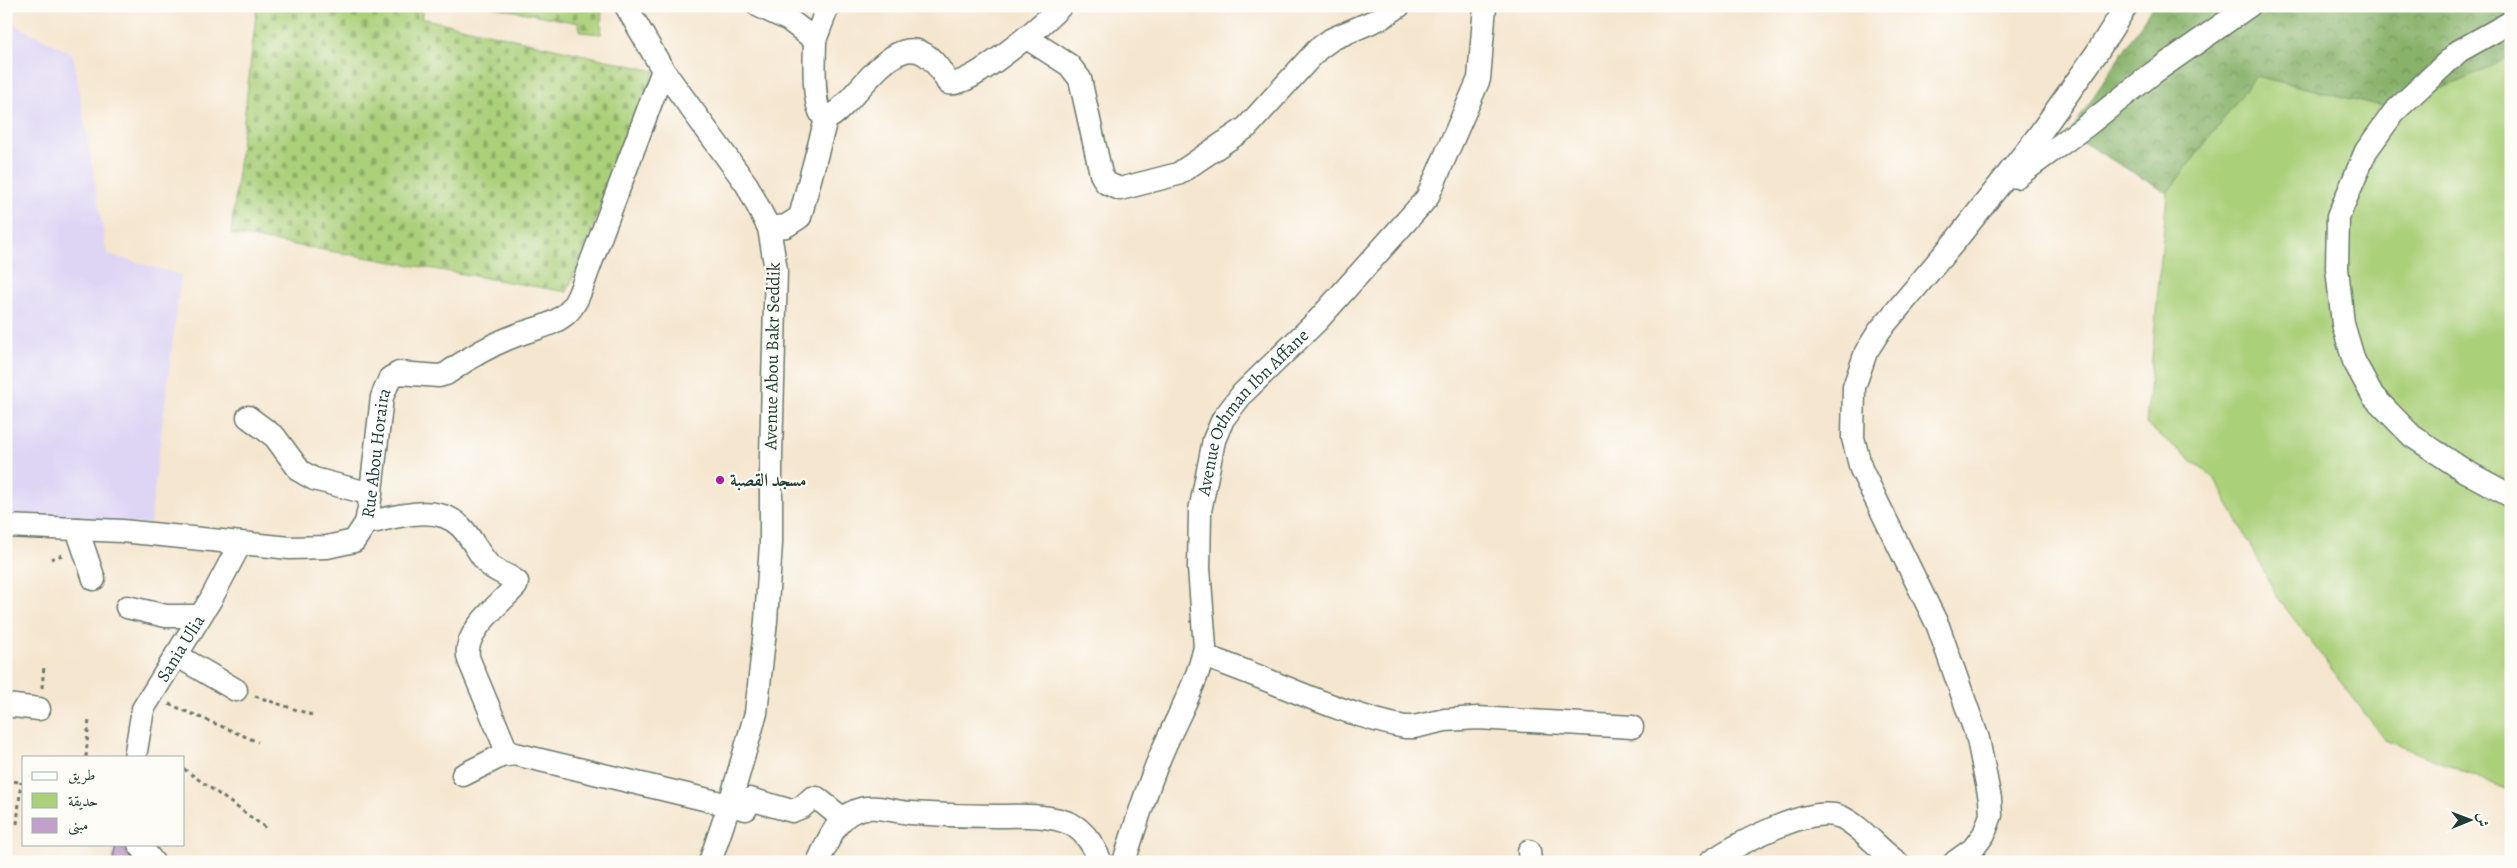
<svg xmlns="http://www.w3.org/2000/svg" width="2517" height="868" viewBox="0 0 2517 868" font-family="Alegreya,Amiri,serif">
  <defs>
    <pattern id="forest-crowns" width="20" height="18" patternUnits="userSpaceOnUse" patternTransform="scale(1.25)"><rect width="20" height="18" fill="#88b26a"/><path d="M2 6a3 3 0 1 1 6 0M12 15a3 3 0 1 1 6 0" fill="none" stroke="#6f9258"/></pattern>
    <pattern id="cemetery-stones" width="16" height="16" patternUnits="userSpaceOnUse" patternTransform="scale(1.25)"><rect width="16" height="16" fill="#abd07a"/><path d="M2 7V4a2 2 0 0 1 4 0v3zM10 15v-3a2 2 0 0 1 4 0v3z" fill="#8baa65"/></pattern>
    <pattern id="building-back-hatch" width="6" height="6" patternUnits="userSpaceOnUse" patternTransform="scale(1.25)"><rect width="6" height="6" fill="#c3a0c9"/><path d="M-1 5l2 2M0 0l6 6M5-1l2 2" fill="none" stroke="#9e84a4"/></pattern>
  </defs>
  <rect width="100%" height="100%" fill="#fdfcf7"/>
  <filter id="ink" filterUnits="userSpaceOnUse"><feTurbulence type="fractalNoise" baseFrequency=".02" numOctaves="2"/><feDisplacementMap in="SourceGraphic" scale="10" xChannelSelector="R" yChannelSelector="G"/><feConvolveMatrix kernelMatrix="1 2 1 2 8 2 1 2 1" color-interpolation-filters="sRGB"/></filter>
  <filter id="wash" filterUnits="userSpaceOnUse"><feTurbulence type="fractalNoise" baseFrequency=".0096" numOctaves="4" result="noise"/><feDisplacementMap in="SourceGraphic" scale="20" xChannelSelector="R" yChannelSelector="G"/><feGaussianBlur stdDeviation="1.12" result="paint"/><feColorMatrix in="noise" values="0 0 0 0 0 0 0 0 0 0 0 0 0 0 0 0 0 1.4 0 .05"/><feComposite in="paint" operator="in"/></filter>
  <g filter="url(#wash)">
    <rect width="100%" height="100%" fill="#f5e6cf"/>
    <path fill="#ded5f5" d="M6,20L73,54L107,254L181,275L150,524L6,513Z"/>
    <path fill="#abd07a" stroke="#658657" d="M2511,57V791L2385,740L2278,598L2215,479L2146,424L2167,193L2256,76L2395,109Z"/>
    <path fill="url(#forest-crowns)" stroke="#54784f" d="M2153,6H2511V57L2395,109L2256,76L2167,193L2069,134Z"/>
    <path fill="url(#cemetery-stones)" stroke="#658657" d="M257,6H399L423,11L421,18L655,71L567,292L231,234Z
      M489,6H602L601,34L580,32L579,23Z"/>
    <g id="blocks">
      <path fill="url(#building-back-hatch)" d="M116,844H126L134,859L132,862H112Z"/>
    </g>
  </g>
  <g filter="url(#ink)">
    <use href="#blocks" fill-opacity="0" stroke="#6a786a" stroke-width="1"/>
    <g fill="none" stroke-linecap="round" stroke-linejoin="round">
      <g stroke="#6a786a" stroke-width="25">
        <g id="minor">
          <path d="M626,6L663,70L747,185L769,228L776,270L771,455V543L766,621L756,713L730,803L710,862"/>
          <path d="M759,6L789,20L815,40L828,6"/>
          <path d="M2511,22L2459,51L2394,112L2366,151L2338,217L2337,268L2343,324L2354,361L2373,396L2412,436L2465,471L2511,496"/>
          <path d="M1027,38L1069,65L1080,79L1101,174L1106,183L1120,189L1178,174L1247,127L1318,49L1332,39L1381,18L1399,6"/>
          <path d="M815,40C815,57 811,111 826,119C836,115 842,107 849,100C882,64 914,18 948,83C968,90 1045,22 1061,6"/>
          <path d="M2016,177L2086,126L2153,73L2249,6"/>
          <path d="M769,228L786,226L800,217L826,119"/>
          <path d="M248,417L275,437L300,471L314,479L371,494"/>
          <path d="M366,523C394,518 437,502 461,527C472,538 478,553 488,564C496,572 509,575 517,582L516,586C500,604 460,634 469,660L508,754"/>
          <path id="s1" d="M6,526L122,531L290,548L327,547L354,541L366,523L369,508L382,397L390,378L399,373L439,376L446,374C467,359 492,344 517,335C533,329 552,326 566,314C577,304 582,287 587,273L663,70"/>
          <path d="M77,529L94,579"/>
          <path d="M127,607L166,616H200"/>
          <path d="M176,655L236,690"/>
          <path d="M1203,656C1271,678 1334,713 1405,727H1414L1445,720L1478,718L1632,727"/>
          <path d="M6,705L39,709"/>
          <path id="s2" d="M135,757L143,709L211,599L240,544"/>
          <path d="M463,775L501,756L515,754L746,809L750,799L792,811L802,807L812,798H817L843,819"/>
          <path d="M139,844L153,862"/>
          <path d="M1529,851L1530,862"/>
          <path d="M818,862C827,844 835,819 855,811C873,803 893,812 911,813C939,815 967,816 995,816C1019,816 1049,814 1071,824C1086,832 1094,847 1101,862"/>
          <path id="s3" d="M1124,862C1136,824 1147,786 1163,750C1178,715 1197,684 1205,647L1199,568L1200,511L1214,440L1223,419L1243,393L1318,320L1427,198L1479,79L1485,6"/>
          <path d="M1710,862C1736,845 1810,804 1841,817C1861,826 1878,849 1897,862"/>
          <path d="M1955,862L1973,849L1984,834L1991,815L1990,799L1978,739L1938,626L1861,469L1853,438L1854,387L1866,352L1880,330L1956,240L2038,136L2096,54L2126,6"/>
        </g>
      </g>
      <path stroke="#6a786a" stroke-width="3" stroke-dasharray="4 4" stroke-linecap="butt" d="M51,559L65,554
        M42,688L44,666
        M255,696L312,715
        M169,704L258,742
        M86,757L89,718
        M184,769L266,828
        M6,781L24,782
        M17,824L21,782"/>
      <use href="#minor" stroke="#fff" stroke-width="22"/>
    </g>
  </g>
  <circle fill="#b5179e" stroke="#fdfcf7" stroke-width="2" cx="720" cy="480" r="5"/>
  <g text-anchor="middle" dominant-baseline="central" stroke-width="4.5" stroke-linejoin="round" paint-order="stroke">
    <g font-size="18" fill="#1f3d34" stroke="#fdfcf7">
      <text transform="translate(772 356) rotate(-89)">Avenue Abou Bakr Seddik</text>
      <text stroke="none"><textPath href="#s3" startOffset="482">Avenue Othman Ibn Affane</textPath></text>
      <text stroke="none"><textPath href="#s1" startOffset="442">Rue Abou Horaira</textPath></text>
      <text stroke="none"><textPath href="#s2" startOffset="120">Sania Ulia</textPath></text>
    </g>
    <g font-size="18" font-weight="bold" fill="#1f3d34" stroke="#fdfcf7" text-anchor="start">
      <text x="730" y="480">مسجد القصبة</text>
    </g>
  </g>
  <rect width="2517" height="868" fill="none" stroke="#fdfcf7" stroke-width="25"/>
  <rect x="22" y="756" width="162" height="90" fill="#fdfcf7" stroke="#a4b0a9"/>
  <rect x="32" y="772" width="25" height="8" fill="#ffffff" stroke="#a4b0a9"/>
  <text x="68" y="780" font-size="15" fill="#1f3d34">طريق</text>
  <rect x="32" y="793" width="25" height="15" fill="#abd07a" stroke="#a4b0a9"/>
  <text x="68" y="806" font-size="15" fill="#1f3d34">حديقة</text>
  <rect x="32" y="818" width="25" height="15" fill="#c3a0c9" stroke="#a4b0a9"/>
  <text x="68" y="830" font-size="15" fill="#1f3d34">مبنى</text>
  <g transform="translate(2470 820) rotate(89)" stroke="#fdfcf7" stroke-width="4" paint-order="stroke">
  <path d="M0-4L9 19L0 12L-9 19Z" fill="#1f3d34"/>
  <text y="-8" font-size="14" font-weight="bold" text-anchor="middle" fill="#1f3d34">ش</text>
  </g>
</svg>
